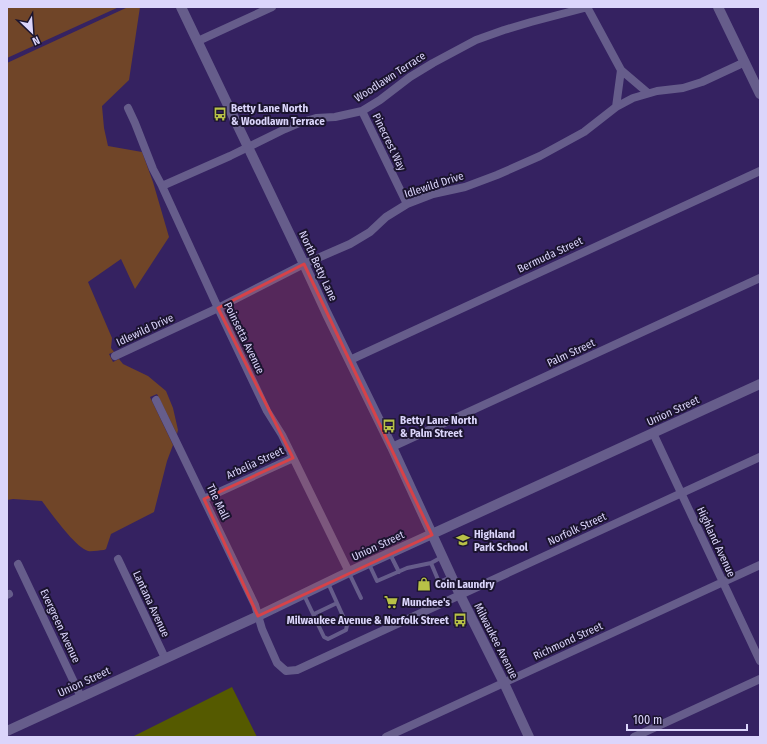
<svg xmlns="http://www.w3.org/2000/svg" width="767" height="744" viewBox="0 0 767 744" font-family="'Fira Sans Condensed',sans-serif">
  <rect width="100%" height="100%" fill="#352261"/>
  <path fill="#704528" d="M7,7H119L7,58Z
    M128,7H140L129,80L102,106L104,128L108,146L142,152L153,182L169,237L135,289L121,259L88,282L112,338L111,348L114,352L109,354L113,362L119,359L123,364L148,376L166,391L173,408L178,430L177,434L157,394L150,397L173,445L167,461L154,512L111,534L106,549L104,550C99,550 92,552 88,551C75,547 51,513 42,501L13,499L7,500V63Z"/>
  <path fill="#555a00" d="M232,687L257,737H132Z"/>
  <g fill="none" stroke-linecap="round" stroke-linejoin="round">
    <path stroke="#665d8b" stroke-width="4" d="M390,554L399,572
      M431,563L442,557
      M369,564L377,581L407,568L431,563L439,582L451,577
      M349,573L361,598
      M304,595L324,637L328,639L346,630L347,625L328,583
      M314,614L337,603"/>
    <path stroke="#665d8b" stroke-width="8" d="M587,7L621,70L648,93
      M198,41L272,7
      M616,107L621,70
      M128,108L135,123L153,169L162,186L218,308L267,411L282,435L349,572
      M362,111L407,204
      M162,186L230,156L285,129L299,123L316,118L335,117L362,111L380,100L410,77L433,63L476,40L504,30L531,22L588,7
      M115,356L218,308L304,264L350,244L370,232L386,217L407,204L433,194L465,187L497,175L540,156L584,132L616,107L633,98L657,91L683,88L702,82L745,62
      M350,360L760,171
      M156,400L255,605L262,629L277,663L286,671L297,670L760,457
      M653,433L760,661
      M392,447L760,278
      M204,499L293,458
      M118,559L165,658
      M18,564L81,697
      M7,595L9,594
      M386,737L760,565
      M634,737L760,679"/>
    <path stroke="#665d8b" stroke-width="10" d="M181,7L304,264L327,314L392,447L460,595L504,683L529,737
      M718,7L760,94
      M7,731L258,616L349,572L760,384"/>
  </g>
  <path fill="#d74248" fill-opacity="0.2" stroke="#d74248" stroke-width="3" stroke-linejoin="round" d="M304,264L432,535L258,616L204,499L293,458L218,308Z"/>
  <defs>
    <g id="bus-bare" transform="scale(1.08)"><path d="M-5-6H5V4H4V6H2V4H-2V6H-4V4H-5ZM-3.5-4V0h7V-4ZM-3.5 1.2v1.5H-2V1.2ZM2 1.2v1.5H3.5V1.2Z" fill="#b8c147" stroke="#1b142f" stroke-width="2.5" paint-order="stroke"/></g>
    <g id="school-bare" transform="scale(1.08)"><path d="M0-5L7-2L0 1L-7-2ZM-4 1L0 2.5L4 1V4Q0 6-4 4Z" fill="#b8c147" stroke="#1b142f" stroke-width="2.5" paint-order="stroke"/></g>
    <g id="shop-bare" transform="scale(1.08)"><path d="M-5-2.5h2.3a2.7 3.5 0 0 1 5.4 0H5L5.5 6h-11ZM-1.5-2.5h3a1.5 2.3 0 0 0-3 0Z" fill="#b8c147" stroke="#1b142f" stroke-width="2.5" paint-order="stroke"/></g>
    <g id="supermarket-bare" transform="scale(1.08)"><path d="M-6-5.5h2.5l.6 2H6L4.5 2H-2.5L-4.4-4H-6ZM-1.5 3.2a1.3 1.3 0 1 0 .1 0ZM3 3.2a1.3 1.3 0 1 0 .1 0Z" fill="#b8c147" stroke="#1b142f" stroke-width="2.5" paint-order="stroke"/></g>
  </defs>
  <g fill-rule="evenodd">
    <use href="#bus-bare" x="220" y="114"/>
    <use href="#bus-bare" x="389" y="426"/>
    <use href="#school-bare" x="463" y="540"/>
    <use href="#shop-bare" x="424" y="584"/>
    <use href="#supermarket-bare" x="391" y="602"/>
    <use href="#bus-bare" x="460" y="620"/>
  </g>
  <g text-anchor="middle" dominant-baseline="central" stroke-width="4" stroke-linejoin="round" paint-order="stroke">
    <g font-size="11" fill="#dbd5fb" stroke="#1b142f">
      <text transform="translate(390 77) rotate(-33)">Woodlawn Terrace</text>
      <text transform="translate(389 142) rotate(64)">Pinecrest Way</text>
      <text transform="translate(434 185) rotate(-18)">Idlewild Drive</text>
      <text transform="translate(550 255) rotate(-25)">Bermuda Street</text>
      <text transform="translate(318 266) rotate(65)">North Betty Lane</text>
      <text transform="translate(145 330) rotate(-25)">Idlewild Drive</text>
      <text transform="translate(244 338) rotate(64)">Poinsetta Avenue</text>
      <text transform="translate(571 353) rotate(-25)">Palm Street</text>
      <text transform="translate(673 411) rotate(-25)">Union Street</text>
      <text transform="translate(255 463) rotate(-25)">Arbelia Street</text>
      <text transform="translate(218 502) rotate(64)">The Mall</text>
      <text transform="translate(577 529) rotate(-25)">Norfolk Street</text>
      <text transform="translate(716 542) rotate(65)">Highland Avenue</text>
      <text transform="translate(378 546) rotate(-25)">Union Street</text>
      <text transform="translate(151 604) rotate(65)">Lantana Avenue</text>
      <text transform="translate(60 626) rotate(65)">Evergreen Avenue</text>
      <text transform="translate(496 641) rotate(63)">Milwaukee Avenue</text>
      <text transform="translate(568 641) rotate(-25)">Richmond Street</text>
      <text transform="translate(84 682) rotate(-25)">Union Street</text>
    </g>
    <g font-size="11" font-weight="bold" fill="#dbd5fb" stroke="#1b142f" text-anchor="start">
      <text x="231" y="108">Betty Lane North<tspan x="231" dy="13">&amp; Woodlawn Terrace</tspan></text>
      <text x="400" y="420">Betty Lane North<tspan x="400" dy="13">&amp; Palm Street</tspan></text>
      <text x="474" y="534">Highland<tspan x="474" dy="13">Park School</tspan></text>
      <text x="435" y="584">Coin Laundry</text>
      <text x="402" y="602">Munchee's</text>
      <text x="449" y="620" text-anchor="end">Milwaukee Avenue &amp; Norfolk Street</text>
    </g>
  </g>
  <rect width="767" height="744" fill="none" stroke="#dbd5fb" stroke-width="16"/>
  <g transform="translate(32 32) rotate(155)" stroke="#1b142f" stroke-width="3" paint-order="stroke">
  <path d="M0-3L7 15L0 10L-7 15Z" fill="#dbd5fb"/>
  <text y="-6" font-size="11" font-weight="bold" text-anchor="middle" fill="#dbd5fb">N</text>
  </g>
  <path d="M627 724v6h120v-6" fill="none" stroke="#dbd5fb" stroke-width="2"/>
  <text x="633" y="724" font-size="12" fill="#dbd5fb" stroke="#1b142f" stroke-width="3" paint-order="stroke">100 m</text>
</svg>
